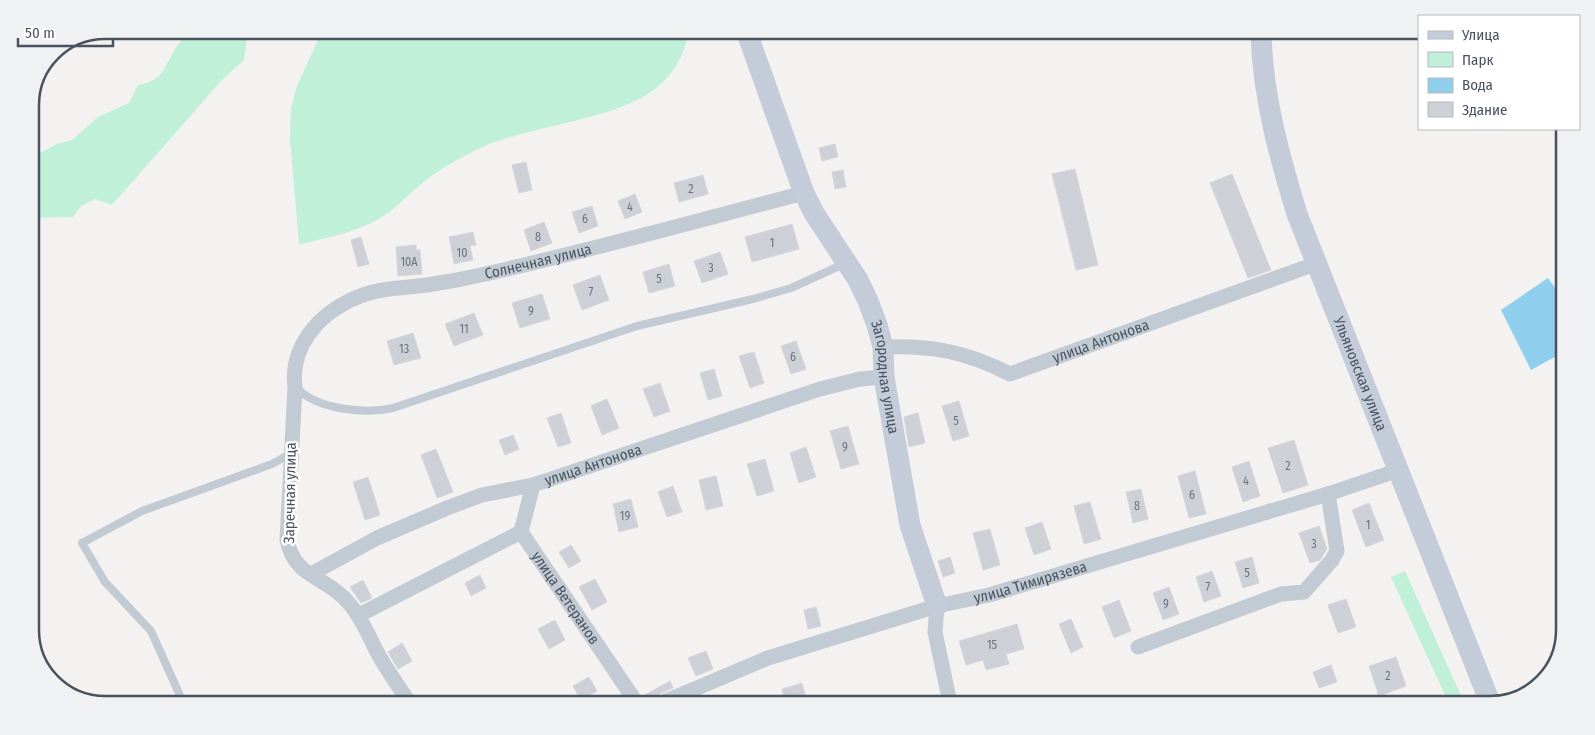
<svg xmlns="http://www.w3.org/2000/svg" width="1595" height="735" viewBox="0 0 1595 735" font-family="'Fira Sans Condensed',sans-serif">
  <rect width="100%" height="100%" fill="#f4f2f1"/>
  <path fill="#c1f0d8" d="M194,30L248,31L244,60L222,80L112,205L95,199L81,206L73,217L30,218V158L57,144L72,140L98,117L129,103L138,85C164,81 164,66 177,46C181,40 188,35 194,30Z
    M322,31L688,32C685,60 666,85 641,98C595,122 534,126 485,146C463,156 439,169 420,185C408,195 398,206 385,215C360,232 327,237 299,245L290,139L291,108L297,86Z
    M1405,571L1463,700L1449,704L1391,577Z"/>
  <path fill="#8fceec" d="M1548,278L1563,299L1562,353L1531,370L1501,310Z"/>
  <path fill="#cdd0d7" stroke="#d5d7dd" d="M835,144L838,157L822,161L819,148Z
    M526,162L532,190L519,193L512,165Z
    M1075,169L1098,265L1076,270L1052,174Z
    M843,170L846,187L835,189L832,172Z
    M1232,174L1271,270L1248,278L1210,183Z
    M703,175L708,194L679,202L674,183Z
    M635,194L642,212L625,219L618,201Z
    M592,206L598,226L579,233L572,212Z
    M544,222L552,243L531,251L524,230Z
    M792,224L799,249L752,262L745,237Z
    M473,232L476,245L470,246L473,260L454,264L449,237Z
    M361,237L369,264L358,267L351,240Z
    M416,245V250H420L422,274L398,276L396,247Z
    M720,252L728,274L702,283L694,261Z
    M669,264L675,286L649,293L643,272Z
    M600,275L609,300L582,310L573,285Z
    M542,294L550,319L520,328L512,303Z
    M474,313L483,335L454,346L445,324Z
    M413,333L421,358L394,365L387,341Z
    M796,341L806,369L791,374L781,346Z
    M754,352L764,383L750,388L739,356Z
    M714,369L722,396L708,400L700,373Z
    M660,383L670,411L654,417L643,389Z
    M607,399L619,428L602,435L591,406Z
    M959,401L969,436L953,441L942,406Z
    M561,413L571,443L558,447L547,418Z
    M918,413L925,443L909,447L904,417Z
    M848,426L859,464L841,469L830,431Z
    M513,435L519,449L505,455L499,440Z
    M1294,440L1308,485L1283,493L1268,448Z
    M806,447L816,477L799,483L790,453Z
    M436,449L453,492L437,498L421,455Z
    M765,459L774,491L757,496L747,464Z
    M1249,461L1260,496L1243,502L1232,467Z
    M1195,471L1206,514L1189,518L1178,476Z
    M716,476L723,506L706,510L699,480Z
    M368,477L380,515L365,520L353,482Z
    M673,486L682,512L667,517L658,492Z
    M1141,489L1148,519L1133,523L1126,492Z
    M631,499L638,527L619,532L613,504Z
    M1090,502L1101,539L1084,544L1074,506Z
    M1369,503L1384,540L1366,547L1352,510Z
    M1042,522L1051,549L1034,555L1025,528Z
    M1319,526L1327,549L1320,560L1310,563L1299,533Z
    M990,529L1000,565L983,570L973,533Z
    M571,545L581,561L569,568L559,552Z
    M950,557L955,573L943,577L938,561Z
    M1252,557L1259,583L1243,588L1235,562Z
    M1212,571L1221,596L1204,602L1196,577Z
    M480,575L486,588L471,596L465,583Z
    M595,579L607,602L592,610L579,587Z
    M363,580L372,598L361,603L350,587Z
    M1169,587L1179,614L1163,620L1153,593Z
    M1346,599L1356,627L1338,633L1328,605Z
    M1119,600L1131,631L1114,638L1102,607Z
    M816,607L821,626L808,629L804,610Z
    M1071,619L1083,647L1071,653L1059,624Z
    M555,620L565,640L549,649L538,629Z
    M1017,624L1024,649L1006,654L1009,664L986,670L983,660L966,665L959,641Z
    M402,643L412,661L398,669L388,652Z
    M706,651L713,669L696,676L688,658Z
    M1396,657L1406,686L1379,696L1369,666Z
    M1331,665L1337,682L1319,688L1313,672Z
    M589,677L597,691L581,700L573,686Z
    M670,681L673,688L660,694L655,702H645L643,696Z
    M802,683L807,702H785L782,689Z"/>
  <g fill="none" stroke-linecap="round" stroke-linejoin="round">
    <path stroke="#c2cad3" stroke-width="8" d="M297,388C317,410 366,414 393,408L637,326L753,299L791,288L846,263
      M182,700L151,631L105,582L82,543L142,511L272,464L290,454"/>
    <g stroke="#c2cad3" stroke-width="15">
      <path id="s1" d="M883,347C932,345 967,352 1010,374L1315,264"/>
      <path id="s2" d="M533,485L521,532L636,702"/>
      <path id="s3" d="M311,574L377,538L447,508L482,495L533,485L820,389L860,379L884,377"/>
      <path d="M937,606L935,632L950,703"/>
      <path d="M359,615L521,532"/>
      <path d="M1138,647L1281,594L1304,592L1332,560L1337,551L1328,494"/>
      <path id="s4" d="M408,701C398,685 386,669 377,652C368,634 360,615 346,600C323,575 295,578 287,540L295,387C290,347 318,315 353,299C375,288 402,288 427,285C448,282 469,278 490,273C595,249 700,220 804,193"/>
      <path id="s5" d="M664,702L768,658L937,606L989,595L1328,494L1399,470"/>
    </g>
    <g stroke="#c5ccd9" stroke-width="21">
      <path id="s6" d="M747,33L804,193L814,213L858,280L868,301L877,325L883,347L884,377L910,525L937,606"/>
      <path id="s7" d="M1261,35C1263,97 1279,155 1297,214L1491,705"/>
    </g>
  </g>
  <g text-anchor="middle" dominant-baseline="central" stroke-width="5" stroke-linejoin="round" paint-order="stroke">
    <g font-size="12" fill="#6a727d">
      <text x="691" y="189">2</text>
      <text x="630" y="207">4</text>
      <text x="585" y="219">6</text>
      <text x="538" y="237">8</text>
      <text x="772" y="243">1</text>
      <text x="462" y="253">10</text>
      <text x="409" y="262">10А</text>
      <text x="711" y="268">3</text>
      <text x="659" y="279">5</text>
      <text x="591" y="292">7</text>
      <text x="531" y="311">9</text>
      <text x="464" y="329">11</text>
      <text x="404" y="349">13</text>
      <text x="793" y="357">6</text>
      <text x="956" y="421">5</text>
      <text x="845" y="447">9</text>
      <text x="1288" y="466">2</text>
      <text x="1246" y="481">4</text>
      <text x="1192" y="495">6</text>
      <text x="1137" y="506">8</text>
      <text x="625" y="516">19</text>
      <text x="1368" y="525">1</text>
      <text x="1314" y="544">3</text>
      <text x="1247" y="573">5</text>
      <text x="1208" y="587">7</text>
      <text x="1166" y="604">9</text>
      <text x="992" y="645">15</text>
      <text x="1388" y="676">2</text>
    </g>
    <g font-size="15" fill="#49525f" stroke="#fff">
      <text stroke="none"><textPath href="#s4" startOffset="661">Солнечная улица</textPath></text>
      <text stroke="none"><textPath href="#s1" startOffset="228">улица Антонова</textPath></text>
      <text stroke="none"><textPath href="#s7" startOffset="355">Ульяновская улица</textPath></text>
      <text stroke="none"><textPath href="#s6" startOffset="374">Загородная улица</textPath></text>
      <text stroke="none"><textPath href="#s3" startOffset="304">улица Антонова</textPath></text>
      <text transform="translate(290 493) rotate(-89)">Заречная улица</text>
      <text stroke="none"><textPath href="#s5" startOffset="386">улица Тимирязева</textPath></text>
      <text stroke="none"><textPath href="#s2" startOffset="128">улица Ветеранов</textPath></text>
    </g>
  </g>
  <path d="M0 0H1595V735H0ZM105 39H1490A66 66 0 0 1 1556 105V630A66 66 0 0 1 1490 696H105A66 66 0 0 1 39 630V105A66 66 0 0 1 105 39Z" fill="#f0f1f2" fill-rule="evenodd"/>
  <path fill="none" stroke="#49525f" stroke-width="2.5" d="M105 39H1490A66 66 0 0 1 1556 105V630A66 66 0 0 1 1490 696H105A66 66 0 0 1 39 630V105A66 66 0 0 1 105 39Z"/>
  <rect x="1418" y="15" width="162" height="115" fill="#ffffff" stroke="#b6babf"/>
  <rect x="1428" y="31" width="25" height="8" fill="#c5ccd9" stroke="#b6babf"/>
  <text x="1462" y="40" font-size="15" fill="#49525f">Улица</text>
  <rect x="1428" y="52" width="25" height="15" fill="#c1f0d8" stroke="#b6babf"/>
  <text x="1462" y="65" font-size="15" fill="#49525f">Парк</text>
  <rect x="1428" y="78" width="25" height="15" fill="#8fceec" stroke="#b6babf"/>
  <text x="1462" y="90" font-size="15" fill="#49525f">Вода</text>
  <rect x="1428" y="102" width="25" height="15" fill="#cdd0d7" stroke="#b6babf"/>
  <text x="1462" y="115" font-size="15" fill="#49525f">Здание</text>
  <path d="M18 38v8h95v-8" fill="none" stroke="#49525f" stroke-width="2.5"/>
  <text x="25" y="38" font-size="15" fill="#49525f" stroke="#ffffff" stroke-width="4" paint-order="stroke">50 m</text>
</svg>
